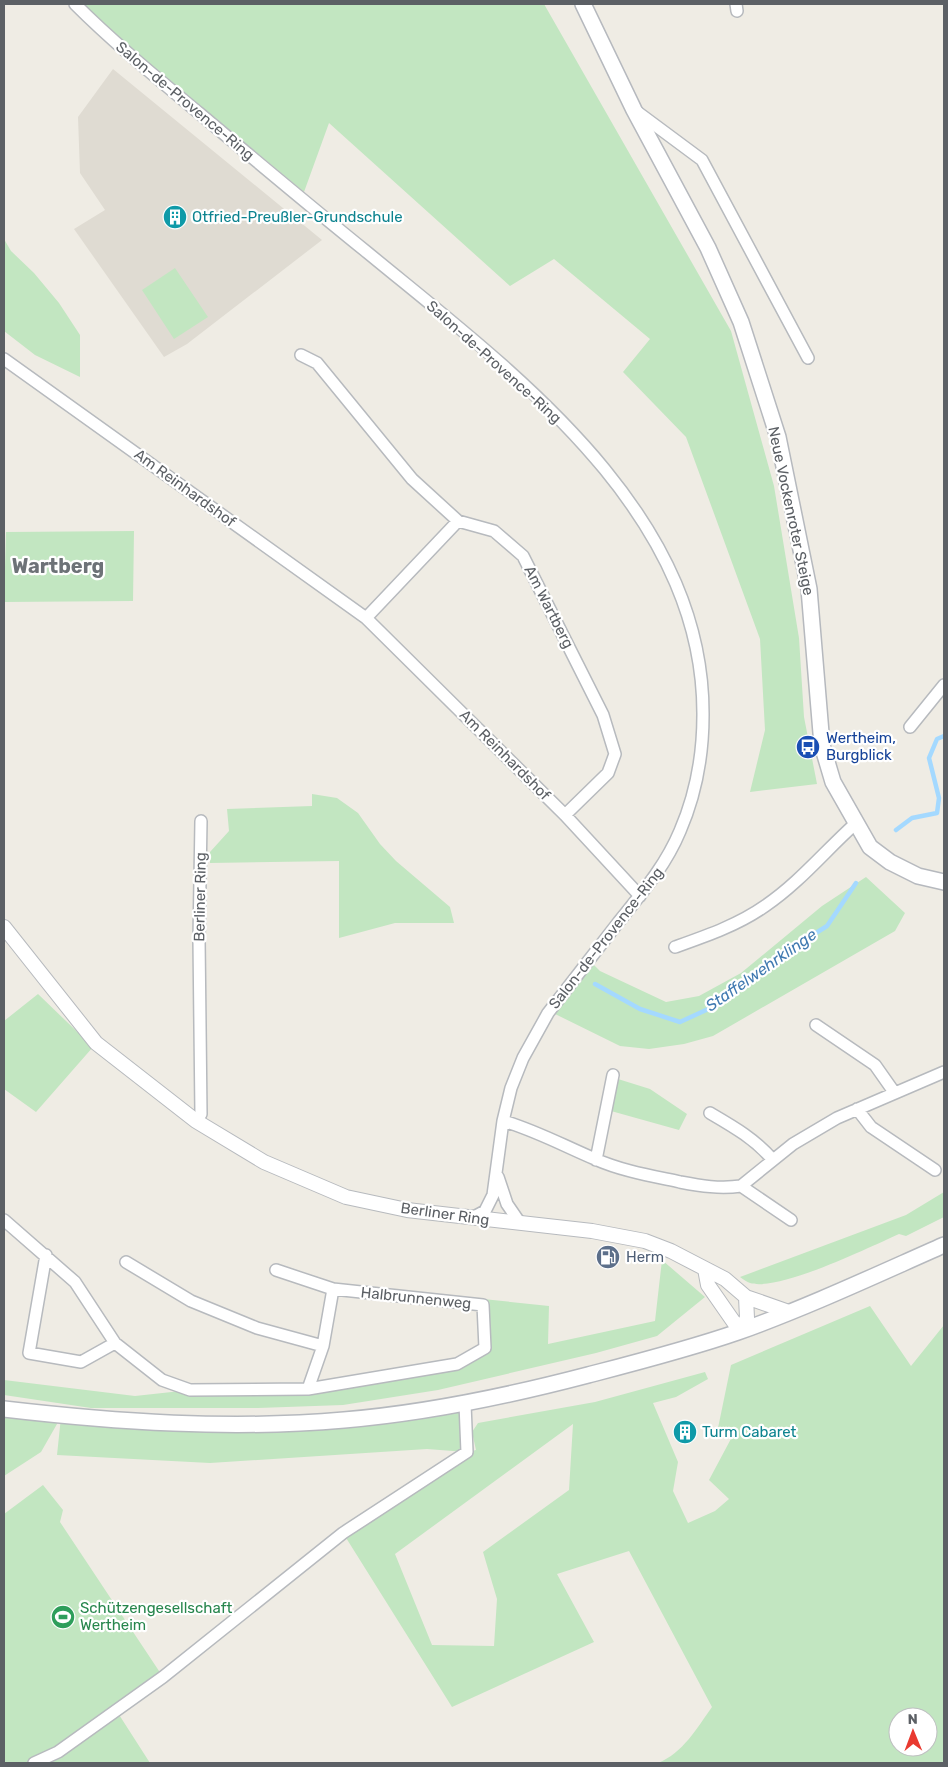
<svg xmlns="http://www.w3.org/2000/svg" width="948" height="1767" viewBox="0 0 948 1767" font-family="Rubik,sans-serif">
  <rect width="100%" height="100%" fill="#efece4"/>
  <path fill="#dfdbd2" d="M113,69L322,240L187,344L164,357L74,229L105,210L80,173L78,117Z"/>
  <path fill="#c2e6c1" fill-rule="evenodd" d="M75,4H544L731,331L774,486L799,638L804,717L817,784L750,792L765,730L760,639L686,437L623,372L650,339L554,259L510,286L329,123L304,192L173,83L140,63Z
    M4,239L11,251L34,273L59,303L80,335V377L35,355L4,331Z
    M175,268L208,317L174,339L142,290Z
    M134,531L133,601L4,602L6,532Z
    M312,794L337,798L358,813L380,844L396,861L450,907L454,923H395L339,938V861L210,863V852L229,831L227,809L312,806Z
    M866,877L905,913L895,931L713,1036L684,1044L649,1049L620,1046L549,1011L589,960L600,971L666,1002L699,996L741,973L822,906Z
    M38,994L93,1047L36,1112L4,1089V1021Z
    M618,1079L650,1089L687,1114L679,1130L611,1111Z
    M944,1192V1217L906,1236L899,1234C870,1247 778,1292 750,1283C747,1282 743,1279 740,1277L906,1215Z
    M662,1260L705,1297L657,1336L596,1353L438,1390L343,1405L258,1408H91L4,1395V1380L135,1396L190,1390L308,1389L457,1364L485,1348L483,1299L549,1306L548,1344L655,1321Z
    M870,1306L911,1366L944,1325V1763H658C683,1753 697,1728 712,1707L629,1551L557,1574L594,1642L452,1707L343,1533L466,1452L427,1449L210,1463L57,1455L61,1417L41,1452L4,1476V1409L259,1424L465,1404L467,1452L476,1450L472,1432L478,1423L595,1402L705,1372L708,1379L676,1397L653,1403L678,1462L673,1491L688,1523L715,1511L729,1499L709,1480L733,1435L718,1428L731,1365ZM573,1424L569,1490L483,1552L497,1599L494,1646L432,1645L395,1554ZM898,1717H928V1747H898Z
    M43,1485L63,1510L60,1522L163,1677L116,1710L150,1763H4V1514Z"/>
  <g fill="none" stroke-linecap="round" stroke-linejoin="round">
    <path stroke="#a4d9ff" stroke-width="4.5" d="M896,830L912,818L937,813L939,798L929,758L937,739L944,736
      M595,984L640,1009L680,1022L717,1005L764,966L827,926L856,883"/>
    <g stroke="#b7babe" stroke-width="14">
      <path id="minor" d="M75,4C114,43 157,78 199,113C255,160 311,207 368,253C510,370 704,510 703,715C703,754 696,794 680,831C665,867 641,894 617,924C594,954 571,983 548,1013L523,1058L511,1088L503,1121L493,1195L485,1211L472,1218
        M736,4L737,11
        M636,111L702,160L808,358
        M301,355L317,363L412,479L458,521L494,531L523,556L603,715L615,754L608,773L565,815
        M4,359L366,618
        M458,521L366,618L565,815L640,896
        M910,727L944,685
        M675,947C706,936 738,925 765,906C799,883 825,851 855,824
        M816,1025L875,1065L894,1092
        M857,1109L871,1127L935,1170
        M710,1113C734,1127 755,1139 773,1160
        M196,1121L201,1114L199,939L201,821
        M503,1121C535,1130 564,1146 595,1159C622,1171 652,1176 680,1182C701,1186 720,1189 741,1186L791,1220
        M596,1160L613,1075
        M498,1177L507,1204L520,1223
        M741,1186L793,1144L837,1118L944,1072
        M4,1220L75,1282L115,1343L162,1380L190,1390L308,1389L457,1364L485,1348L483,1305L333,1289L323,1346L308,1389
        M46,1255L29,1353L81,1362L115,1343
        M126,1262L191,1301L257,1328L323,1346
        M276,1270L333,1289
        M34,1763L58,1752L163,1677L343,1533L467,1452L465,1404"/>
    </g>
    <g stroke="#b7babe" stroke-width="16">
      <path id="tertiary" d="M4,927L96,1043L196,1121L264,1162L346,1197L407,1210L592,1231L645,1241L671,1251L725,1279L746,1297L789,1312
        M705,1269L708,1285L740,1331L747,1318L746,1297"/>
    </g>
    <g stroke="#b6b9be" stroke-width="18">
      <path id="secondary" d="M583,4L634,110L708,248L741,322L778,437L809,589L822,745L833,782L870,847L890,862L918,876L944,882
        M4,1409C116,1422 231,1430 344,1420C427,1413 508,1396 588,1375C638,1362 689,1349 738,1332C808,1307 876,1275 944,1245"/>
    </g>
    <use href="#minor" stroke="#fff" stroke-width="11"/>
    <use href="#tertiary" stroke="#fff" stroke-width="14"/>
    <use href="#secondary" stroke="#fff" stroke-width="15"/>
  </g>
  <defs>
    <g id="building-disc" transform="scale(1.25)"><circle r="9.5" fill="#0f9aa8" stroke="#fff"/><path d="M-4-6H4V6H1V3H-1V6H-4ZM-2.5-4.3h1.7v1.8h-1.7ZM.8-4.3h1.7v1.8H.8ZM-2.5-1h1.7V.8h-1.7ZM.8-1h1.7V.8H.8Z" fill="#fff"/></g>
    <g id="bus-disc" transform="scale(1.25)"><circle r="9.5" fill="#1a4fb4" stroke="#fff"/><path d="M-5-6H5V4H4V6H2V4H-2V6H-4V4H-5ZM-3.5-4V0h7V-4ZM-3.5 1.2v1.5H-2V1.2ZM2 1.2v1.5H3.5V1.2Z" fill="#fff"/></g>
    <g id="fuel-disc" transform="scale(1.25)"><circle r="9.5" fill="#5c6f8a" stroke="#fff"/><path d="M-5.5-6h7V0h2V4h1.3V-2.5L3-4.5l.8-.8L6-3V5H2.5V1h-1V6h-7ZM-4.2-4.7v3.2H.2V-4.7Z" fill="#fff"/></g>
    <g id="stadium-disc" transform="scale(1.25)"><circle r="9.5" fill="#2e9e5b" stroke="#fff"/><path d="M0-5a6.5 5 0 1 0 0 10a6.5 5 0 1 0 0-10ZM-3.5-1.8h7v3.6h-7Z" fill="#fff"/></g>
  </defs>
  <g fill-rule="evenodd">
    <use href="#building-disc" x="175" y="217"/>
    <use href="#bus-disc" x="808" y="747"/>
    <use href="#fuel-disc" x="608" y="1257"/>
    <use href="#building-disc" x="685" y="1432"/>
    <use href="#stadium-disc" x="63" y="1617"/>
  </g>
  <g text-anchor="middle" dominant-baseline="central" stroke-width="4.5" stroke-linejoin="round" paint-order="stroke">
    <g font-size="15" fill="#5c6065" stroke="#fff">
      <text transform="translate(185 101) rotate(40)">Salon-de-Provence-Ring</text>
      <text transform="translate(494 362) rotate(42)">Salon-de-Provence-Ring</text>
      <text transform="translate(185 488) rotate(36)">Am Reinhardshof</text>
      <text transform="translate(791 511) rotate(78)">Neue Vockenroter Steige</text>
      <text transform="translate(549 607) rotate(63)">Am Wartberg</text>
      <text transform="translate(505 755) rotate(45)">Am Reinhardshof</text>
      <text transform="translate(200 897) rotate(-89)">Berliner Ring</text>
      <text transform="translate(606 938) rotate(-52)">Salon-de-Provence-Ring</text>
      <text transform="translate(445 1214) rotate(8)">Berliner Ring</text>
      <text transform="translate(416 1298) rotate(6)">Halbrunnenweg</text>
    </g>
    <g font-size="15" fill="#0d838f" stroke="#fff" text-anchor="start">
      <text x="192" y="217">Otfried-Preußler-Grundschule</text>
      <text x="702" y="1432">Turm Cabaret</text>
    </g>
    <g font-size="15" fill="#164399" stroke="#fff" text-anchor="start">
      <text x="826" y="738">Wertheim,<tspan x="826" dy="17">Burgblick</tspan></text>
    </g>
    <g font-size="15" fill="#4e5e75" stroke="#fff" text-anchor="start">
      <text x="626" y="1257">Herm</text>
    </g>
    <g font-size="15" fill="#27864d" stroke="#fff" text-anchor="start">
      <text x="80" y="1608">Schützengesellschaft<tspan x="80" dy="17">Wertheim</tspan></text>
    </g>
    <g font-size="16" font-style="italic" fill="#417ab1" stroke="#fff">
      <text transform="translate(761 970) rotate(-35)">Staffelwehrklinge</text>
    </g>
    <g font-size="20" font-weight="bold" fill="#6d7277" stroke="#fff">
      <text x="58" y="566">Wartberg</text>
    </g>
  </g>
  <rect width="948" height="1767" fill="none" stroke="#5c6065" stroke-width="10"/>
  <g transform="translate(913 1732) rotate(359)"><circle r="24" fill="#ffffff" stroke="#bebfc1"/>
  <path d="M0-4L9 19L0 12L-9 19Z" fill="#e93a30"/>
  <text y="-8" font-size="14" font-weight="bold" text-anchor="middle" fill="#5c6065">N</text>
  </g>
</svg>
